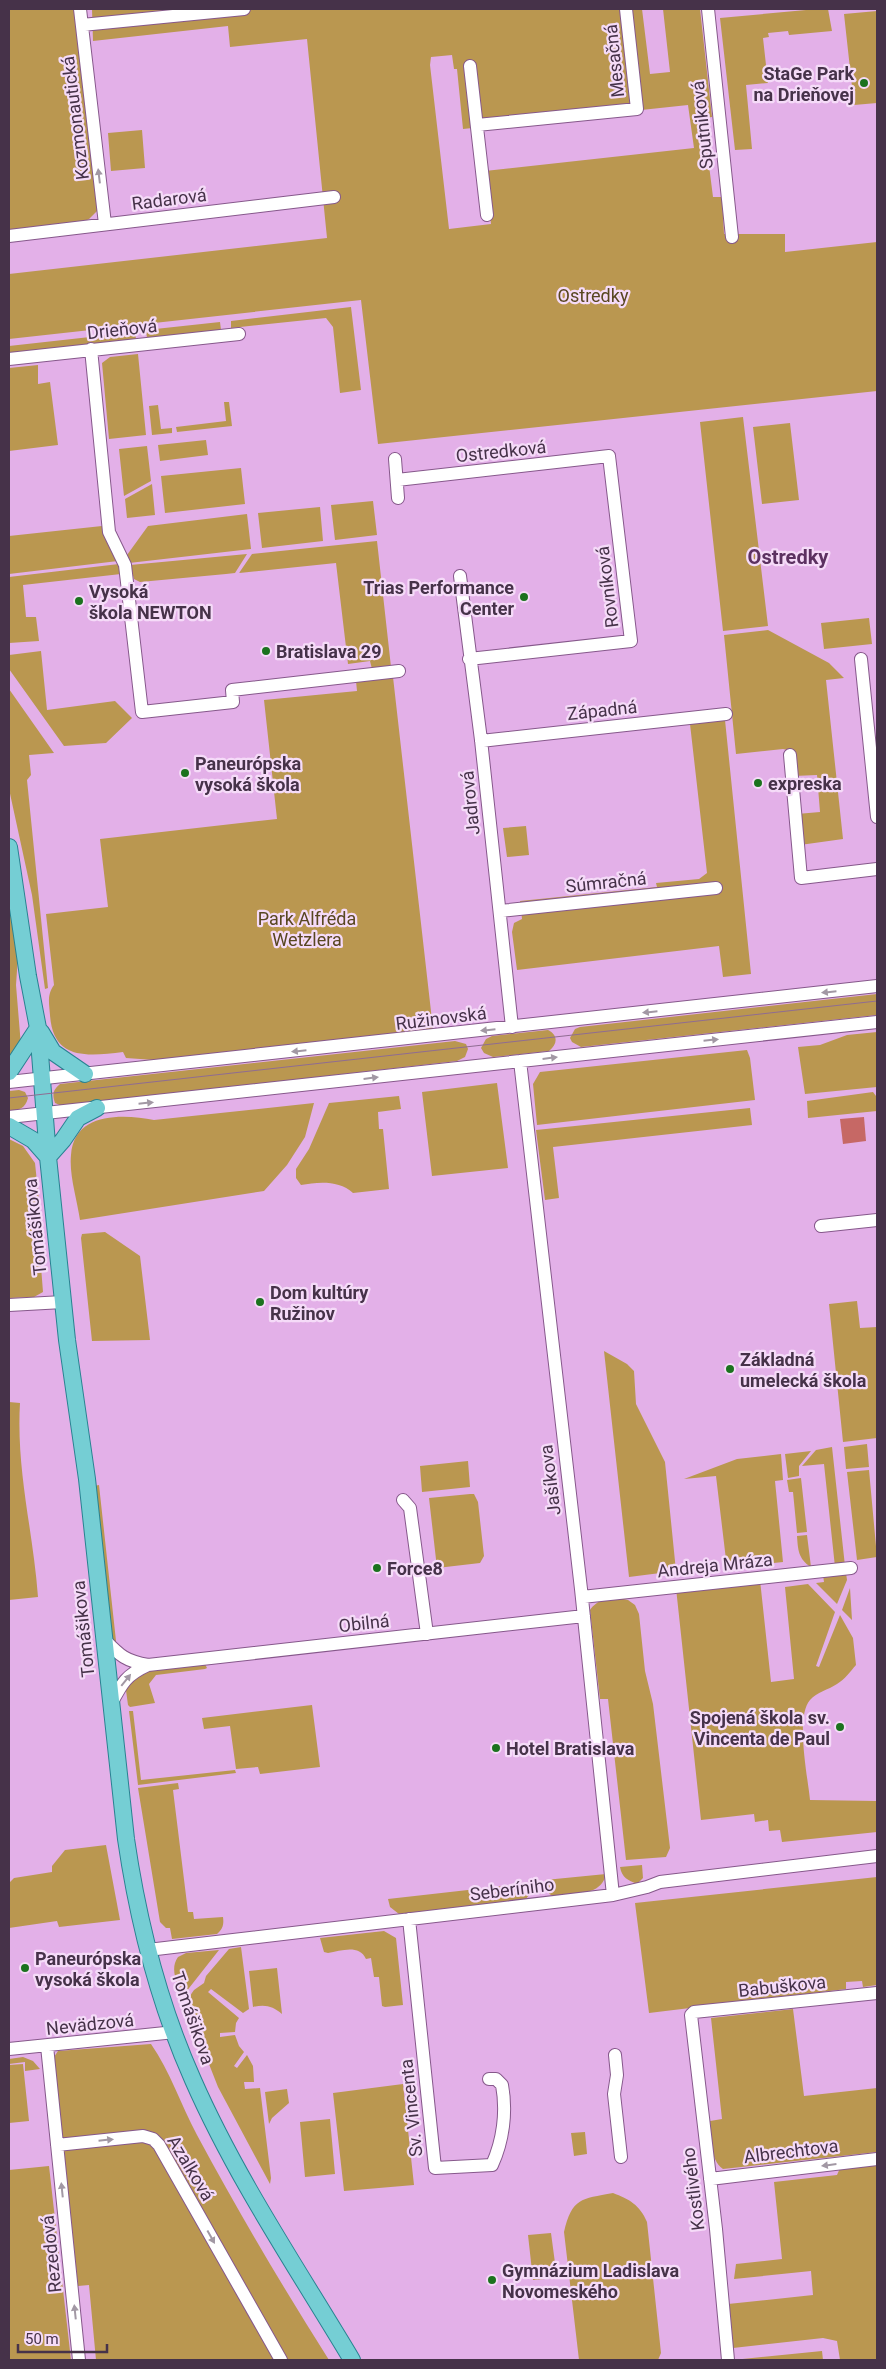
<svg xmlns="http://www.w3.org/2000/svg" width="886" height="2369" viewBox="0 0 886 2369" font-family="Roboto,sans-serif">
  <rect width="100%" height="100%" fill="#e3b0e8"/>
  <path fill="#ba9750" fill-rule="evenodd" d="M9,9H78L98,210L89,219L83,222L9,232Z
    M92,9H642L650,74L670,72L663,9H700L712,117L703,118L713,197H722L724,234H785V252L877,242V391L378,444L361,300L9,339V274L327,238L307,39L230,47L228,26L93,41ZM452,55L454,69H457L463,129L688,105L694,148L485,171L491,224L449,229L430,65L431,57Z
    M817,9H828L832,31L789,35L788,31L768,33L769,37L763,38L768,83L746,85L752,149L735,150L720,18Z
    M877,11V103L854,105L844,14Z
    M142,130L145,168L111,171L108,133Z
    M351,307L361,390L340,393L333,327L326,318L231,328V321Z
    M220,322L221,330L147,338L146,330Z
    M135,332L136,339L9,354V346Z
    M138,354L146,435L109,439L102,363L110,357Z
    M38,365V384L50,382L58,445L9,451V368Z
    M224,402H229L232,426L177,432L176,427L226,421Z
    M158,405L161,429L172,428V433L152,435L149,406Z
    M743,417L768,626L723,631L700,422Z
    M790,423L799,500L762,504L753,427Z
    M206,440L208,455L160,461L158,445Z
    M147,446L151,481L124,496L119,449Z
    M241,468L245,504L165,513L161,476Z
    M152,484L155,515L127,518L125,499Z
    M373,501L377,535L335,540L331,505Z
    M320,507L323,541L262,548L258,513Z
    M247,514L251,549L129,563L127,555L148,526Z
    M102,526L118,561L9,574V536Z
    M377,541L391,667L372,669L370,661L348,664L336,563L239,573L252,554Z
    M247,554L235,573L226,574L140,582L134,579L130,565Z
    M119,564L121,574L23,585L26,617H36L39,641L9,643V577Z
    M869,618L872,644L824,649L821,623Z
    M768,630L829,663L844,678L826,680L843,839L800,845L797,814L820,812L817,775L794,776L792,751L783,749L736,754L724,635Z
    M41,651L47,710L115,701L132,718L106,743L64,746L9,669V655Z
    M393,677L433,1029L154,1060L126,1058L123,1052C88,1056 53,1061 50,1015C49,1002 47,995 54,985L46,914L108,907L100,839L277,819L264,700L357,691L356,681Z
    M9,689L54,753L29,755L31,775L27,780L48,988L45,989L32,895L9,789Z
    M725,720L751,974L723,977L719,946L517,970L512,932L514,923L522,919L520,901L657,887L656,883L699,879L707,873L690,724Z
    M526,826L529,855L507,857L503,828Z
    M9,903L18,956L16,985L21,1046L9,1066Z
    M877,994V1015L581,1047L572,1042L570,1038L575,1029L580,1027Z
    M548,1030C558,1035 558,1044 549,1051L493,1057L484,1053L481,1048L486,1039L492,1036Z
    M877,1032V1087L805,1094L798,1047L820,1045L847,1035Z
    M455,1041L466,1044L468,1049L465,1057L457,1061L62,1106L55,1103C52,1094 53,1090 60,1084Z
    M747,1050L750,1058L755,1100L537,1125L533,1084L540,1072Z
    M497,1083L508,1168L432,1176L422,1092Z
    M19,1090L25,1092L28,1098C25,1109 19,1110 9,1111V1091Z
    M873,1092L876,1096L877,1111L808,1118L807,1101Z
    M399,1096L401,1109L378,1112L379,1129H383L389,1189L353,1193C339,1180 318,1182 301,1185L296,1178V1169L309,1149L329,1103Z
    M314,1103L305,1137L287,1165L264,1191L80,1220C77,1199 69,1175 71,1155C74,1112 123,1114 154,1120Z
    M750,1108L752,1125L553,1147L559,1198L545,1200L536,1130Z
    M9,1139L23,1146L35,1163L42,1230L39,1241L43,1292L34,1297L9,1298Z
    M105,1232L140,1256L150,1340L92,1341L81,1238L82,1234Z
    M857,1301L860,1328L877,1327V1438L843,1442L829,1304Z
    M604,1351L627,1364L634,1371L636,1404L665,1462L676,1571L629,1577Z
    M9,1402L20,1403C16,1470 33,1530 38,1597L9,1600Z
    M867,1444L869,1467L846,1469L844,1447Z
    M832,1447L845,1566L835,1567L824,1464L802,1466L816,1450Z
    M811,1451L799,1466V1476L788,1478L785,1454Z
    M781,1454L783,1480L775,1481L783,1562L727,1568L716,1476L684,1479L737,1459Z
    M468,1461L470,1487L422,1492L420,1466Z
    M869,1470L877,1557L857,1560L847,1472Z
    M801,1478L807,1532L797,1533L793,1492H789L787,1480Z
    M99,1485L117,1650L112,1644L94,1486Z
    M470,1494H474L478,1502L484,1556L480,1563L437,1568L429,1498Z
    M807,1535L811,1567C798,1559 798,1549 797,1536Z
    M846,1573L847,1580L837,1604L816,1583L824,1582L823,1575Z
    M760,1580L771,1682L794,1679L785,1587L808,1584L835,1612L816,1666L819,1667L840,1615L853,1638L856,1665C850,1672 845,1679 837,1684C828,1690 817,1692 810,1700C795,1717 808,1778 810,1800L877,1801V1832L782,1842L780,1830L769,1831L768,1820L755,1822L754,1814L701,1820L676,1588Z
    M850,1588L852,1620L842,1610Z
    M619,1598L628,1600L635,1605L639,1614L645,1671L653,1704L670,1848L666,1857L626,1860L608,1699H600L590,1610C598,1599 606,1599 619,1598Z
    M205,1664L207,1668L205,1669L156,1675L149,1684L155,1703L130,1707L128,1705L125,1683L136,1673Z
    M312,1705L320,1767L260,1774L258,1767L236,1769L230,1726L204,1729L202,1718Z
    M129,1711H133L141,1780L235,1770L236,1773L138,1785Z
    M178,1783L179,1789L173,1790L188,1912H193L194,1919L223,1917C224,1924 223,1929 217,1934L172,1939L170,1928H166L160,1922L138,1788Z
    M106,1845L120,1920L59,1927L57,1921L9,1928V1883L14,1878L52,1872V1866L65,1850Z
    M642,1865L643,1878L637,1884C628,1880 622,1878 620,1867Z
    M606,1874C602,1893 583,1893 567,1894C562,1895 555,1897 551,1895C546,1892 546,1885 545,1880Z
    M877,1877V1985L863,1987L862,1981L846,1982V1989L649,2013L635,1903Z
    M530,1883L531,1892L526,1899L399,1914L390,1907L388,1899Z
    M384,1931L396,1938L403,2005L385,2007L382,2006L379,1977H374L371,1958L366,1959C359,1944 341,1951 328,1953L324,1952L320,1938Z
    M241,1947L249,2009L243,2013L211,1989L208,1992L239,2018L236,2023L235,2032L220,2033V2037L235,2035L239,2046L244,2052L234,2066L237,2068L247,2055L253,2066L254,2082H244L245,2089L260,2088L271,2178L270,2184L218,2087L185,2003L194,1990L204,1983L206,1976L229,1949Z
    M219,1950L182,1997C178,1985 169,1969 178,1957L186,1953Z
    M277,1968L282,2014C273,2006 265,2004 253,2007L249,1971Z
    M793,2009L804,2096L877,2088V2152L723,2169C709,2159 712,2137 710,2121L722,2119L711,2018Z
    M151,2044C170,2071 181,2105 197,2135C238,2211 282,2286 329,2360H96L89,2285L78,2286L54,2057L58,2051Z
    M23,2057L33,2061L40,2069L25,2071V2062L9,2064V2059Z
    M23,2064L29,2121L9,2123V2065Z
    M403,2084L414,2185L344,2191L333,2093Z
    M287,2089L289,2103L272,2118L269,2124L265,2092Z
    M330,2119L335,2174L305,2177L300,2122Z
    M585,2132L587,2154L574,2156L571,2133Z
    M877,2163V2360H840L837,2341L823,2338L733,2348L728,2304L813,2295L811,2271L734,2279L736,2264L782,2259L774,2182L837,2175L840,2168Z
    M49,2166L71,2360H9V2170Z
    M613,2193C629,2199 640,2205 647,2222L661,2353L658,2360H579L564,2232C572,2198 581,2199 613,2193Z
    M551,2233L557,2278L533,2280L528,2235Z
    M822,2351L823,2360H733Z"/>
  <path fill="#c66865" d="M864,1117L866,1141L843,1144L840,1119Z"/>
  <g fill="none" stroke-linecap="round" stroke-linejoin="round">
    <g stroke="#86588b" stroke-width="14">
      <path id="minor" d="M80,9L105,224
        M708,9L732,237
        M82,25L244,9
        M470,66L487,215
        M477,125L637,109L626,9
        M9,236L334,197
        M91,349L109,532L125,565L142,712L233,702L232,690L399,671
        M9,359L239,334
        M395,459L398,498
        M397,480L609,456L631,641L469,659
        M460,576L481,740L512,1027
        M861,659L877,817
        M481,741L726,714
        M790,755L801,878L877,869
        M500,911L716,888
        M520,1061L581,1589L613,1895
        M9,1082L877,986
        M9,1117L877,1022
        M821,1226L877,1220
        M9,1305L63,1302
        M403,1500L410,1508L427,1634
        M582,1597L851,1568
        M105,1640C120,1656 126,1661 148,1665L584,1616
        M111,1704C122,1683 126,1675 148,1665
        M409,1919L435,2168L492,2165C503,2141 507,2112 502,2085L496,2079H489
        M148,1950L613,1895L647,1887L660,1882L877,1856
        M47,2046L79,2360
        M9,2049L175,2032
        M615,2055L617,2075L614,2094L621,2157
        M57,2145L143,2136L153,2139L159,2145L281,2360
        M710,2179L877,2159
        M728,2360L716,2229L691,2015L694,2012L877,1993"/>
    </g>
    <g stroke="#298291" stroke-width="18">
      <path id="major" d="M9,847L28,976L38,1028L48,1157L67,1340L87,1479L126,1839C138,1921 159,2004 193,2080C236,2178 297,2268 352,2360
        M41,1032L53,1052L85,1074
        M9,1072L38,1028
        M9,1126L33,1140L48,1157
        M48,1157L63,1140L78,1118L97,1108"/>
    </g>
    <use href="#minor" stroke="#fff" stroke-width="12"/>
    <use href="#major" stroke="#75ced4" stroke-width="16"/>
    <path stroke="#8f6c92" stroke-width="1" d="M9,1098L877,1001"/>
  </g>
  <defs><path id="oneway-solid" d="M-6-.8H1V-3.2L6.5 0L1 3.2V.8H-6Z" transform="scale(1.25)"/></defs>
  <g fill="#a298a4">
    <use href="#oneway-solid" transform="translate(99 176) rotate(-97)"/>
    <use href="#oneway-solid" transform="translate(829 992) rotate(174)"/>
    <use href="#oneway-solid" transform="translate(650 1012) rotate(174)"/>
    <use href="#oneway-solid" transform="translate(488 1030) rotate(174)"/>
    <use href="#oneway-solid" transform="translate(711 1040) rotate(-6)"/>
    <use href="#oneway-solid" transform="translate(299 1051) rotate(174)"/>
    <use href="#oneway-solid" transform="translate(550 1058) rotate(-7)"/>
    <use href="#oneway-solid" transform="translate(371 1078) rotate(-7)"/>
    <use href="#oneway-solid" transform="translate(146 1103) rotate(-6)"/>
    <use href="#oneway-solid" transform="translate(126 1680) rotate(-51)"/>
    <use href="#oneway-solid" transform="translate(106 2140) rotate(-6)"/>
    <use href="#oneway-solid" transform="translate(829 2165) rotate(173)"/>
    <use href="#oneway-solid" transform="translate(62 2190) rotate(-96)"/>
    <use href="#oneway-solid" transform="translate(211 2237) rotate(61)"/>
    <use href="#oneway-solid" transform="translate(75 2312) rotate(-96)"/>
  </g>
  <g fill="#1b721e" stroke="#f5dbf8" stroke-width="2">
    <circle cx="864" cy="83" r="5"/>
    <circle cx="524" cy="597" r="5"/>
    <circle cx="79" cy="601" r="5"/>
    <circle cx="266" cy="651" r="5"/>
    <circle cx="185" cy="773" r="5"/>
    <circle cx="758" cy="783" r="5"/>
    <circle cx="260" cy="1302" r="5"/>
    <circle cx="730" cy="1369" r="5"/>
    <circle cx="377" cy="1568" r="5"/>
    <circle cx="840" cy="1727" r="5"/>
    <circle cx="496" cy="1748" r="5"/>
    <circle cx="25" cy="1968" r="5"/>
    <circle cx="492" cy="2280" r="5"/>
  </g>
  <g text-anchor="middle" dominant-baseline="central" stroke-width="4.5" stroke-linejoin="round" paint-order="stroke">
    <g font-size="18" fill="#463249" stroke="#f5dbf8">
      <text transform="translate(614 61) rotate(-96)">Mesačná</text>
      <text transform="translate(75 118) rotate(-97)">Kozmonautická</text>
      <text transform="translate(702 125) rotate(-96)">Sputniková</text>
      <text transform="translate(169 199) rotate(-7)">Radarová</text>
      <text transform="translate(122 329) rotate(-6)">Drieňová</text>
      <text transform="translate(501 451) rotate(-6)">Ostredková</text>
      <text transform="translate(607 587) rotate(-97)">Rovníková</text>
      <text transform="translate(602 710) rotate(-6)">Západná</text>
      <text transform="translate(470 803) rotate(-96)">Jadrová</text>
      <text transform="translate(606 882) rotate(-6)">Súmračná</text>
      <text transform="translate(441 1018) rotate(-7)">Ružinovská</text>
      <text transform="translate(35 1227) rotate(-96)">Tomášikova</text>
      <text transform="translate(550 1480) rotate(-97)">Jašíkova</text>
      <text transform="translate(715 1565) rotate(-6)">Andreja Mráza</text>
      <text transform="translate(364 1623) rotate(-6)">Obilná</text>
      <text transform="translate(83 1629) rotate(-96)">Tomášikova</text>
      <text transform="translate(512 1889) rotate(-7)">Seberíniho</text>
      <text transform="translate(782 1986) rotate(-6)">Babuškova</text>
      <text transform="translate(193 2018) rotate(71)">Tomášikova</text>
      <text transform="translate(90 2024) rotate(-6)">Nevädzová</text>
      <text transform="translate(411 2108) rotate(-96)">Sv. Vincenta</text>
      <text transform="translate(791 2151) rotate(-7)">Albrechtova</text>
      <text transform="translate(191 2168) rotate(59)">Azalková</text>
      <text transform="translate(693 2189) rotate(-97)">Kostlivého</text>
      <text transform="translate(51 2254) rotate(-96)">Rezedová</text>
    </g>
    <g font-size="18" font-weight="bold" fill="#463249" stroke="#f5dbf8" text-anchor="start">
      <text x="854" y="73" text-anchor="end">StaGe Park<tspan x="854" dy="21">na Drieňovej</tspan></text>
      <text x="514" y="587" text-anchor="end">Trias Performance<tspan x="514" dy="21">Center</tspan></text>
      <text x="89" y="591">Vysoká<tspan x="89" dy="21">škola NEWTON</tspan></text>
      <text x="276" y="651">Bratislava 29</text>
      <text x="195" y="763">Рaneurópska<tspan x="195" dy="21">vysoká škola</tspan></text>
      <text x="768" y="783">expreska</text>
      <text x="270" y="1292">Dom kultúry<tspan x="270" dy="21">Ružinov</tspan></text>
      <text x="740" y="1359">Základná<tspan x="740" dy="21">umelecká škola</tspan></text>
      <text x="387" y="1568">Force8</text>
      <text x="830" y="1717" text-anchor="end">Spojená škola sv.<tspan x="830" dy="21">Vincenta de Paul</tspan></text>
      <text x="506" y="1748">Hotel Bratislava</text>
      <text x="35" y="1958">Paneurópska<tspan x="35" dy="21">vysoká škola</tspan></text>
      <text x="502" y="2270">Gymnázium Ladislava<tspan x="502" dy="21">Novomeského</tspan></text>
    </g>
    <g font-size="18" fill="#584620" stroke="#f5dbf8">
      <text x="593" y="295">Ostredky</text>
      <text x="307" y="918">Park Alfréda<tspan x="307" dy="21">Wetzlera</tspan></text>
    </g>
    <g font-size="20" font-weight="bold" fill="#5c3161" stroke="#f5dbf8">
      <text x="788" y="557">Ostredky</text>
    </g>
  </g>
  <rect width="886" height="2369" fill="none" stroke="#463249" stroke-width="20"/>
  <path d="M18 2344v8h89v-8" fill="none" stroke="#463249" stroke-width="2.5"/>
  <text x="25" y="2344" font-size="15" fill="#463249" stroke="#f5dbf8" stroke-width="4" paint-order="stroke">50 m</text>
</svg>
